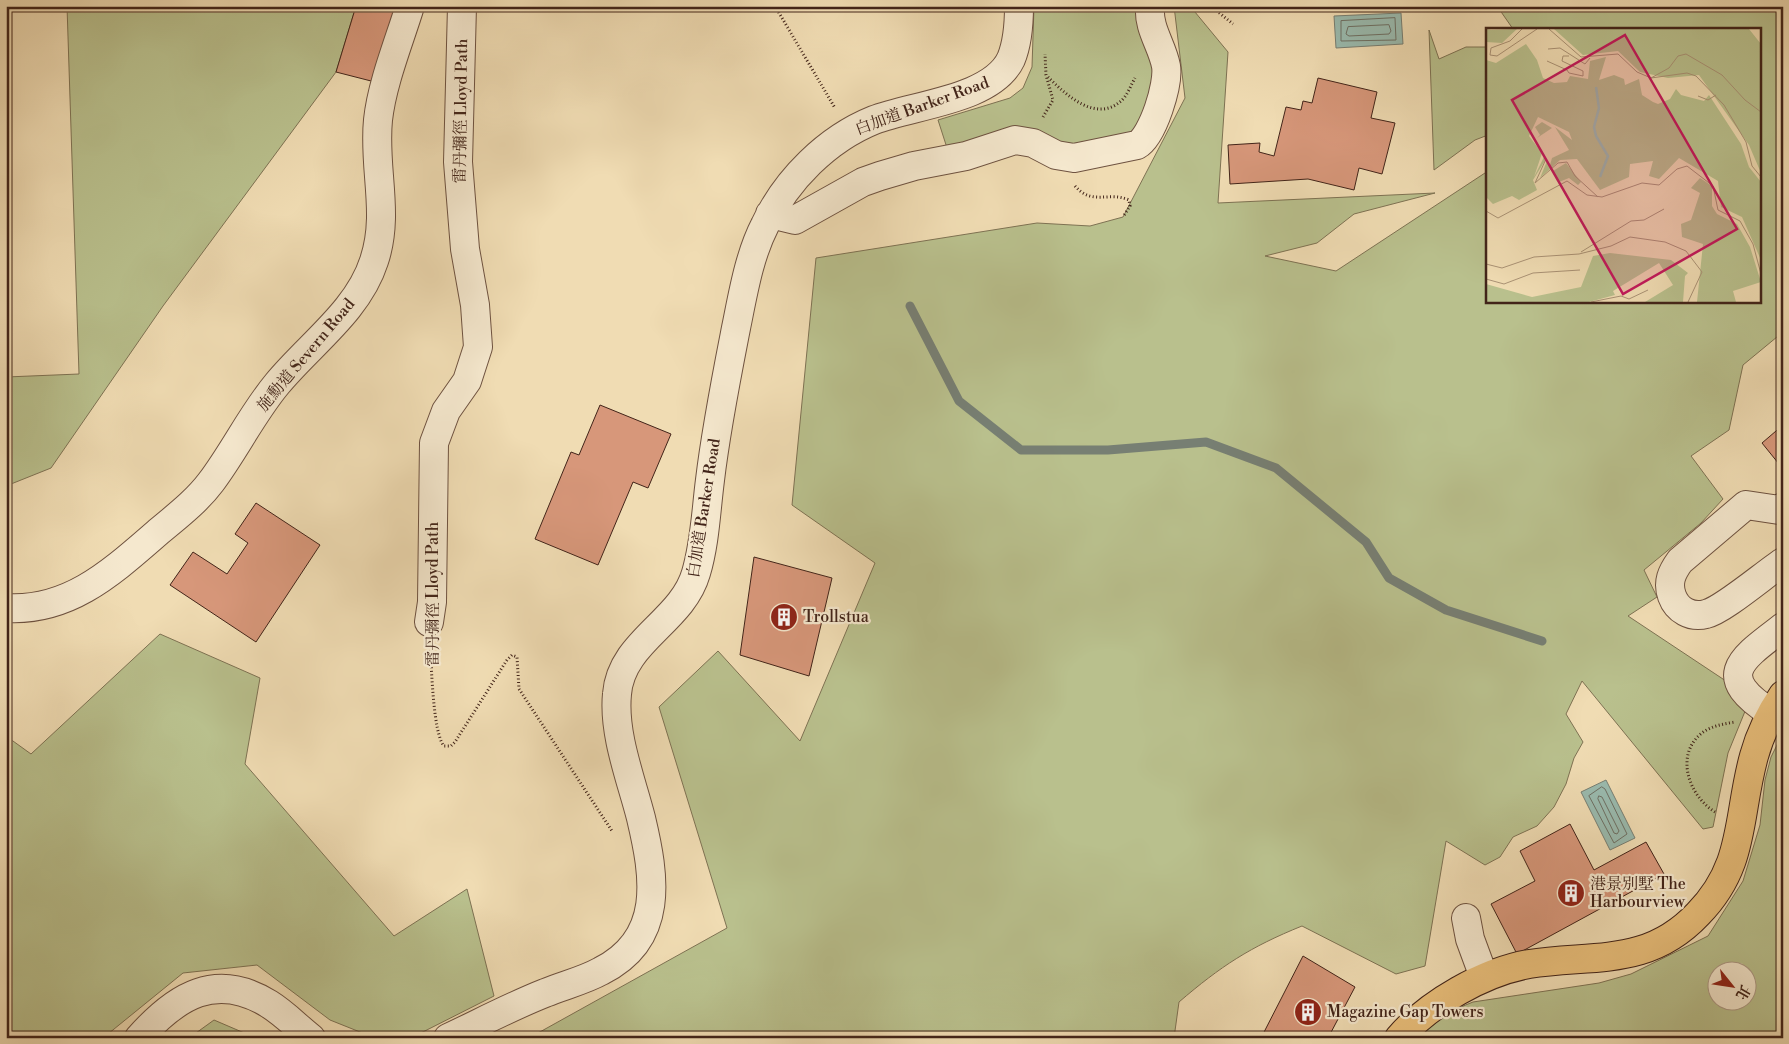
<svg xmlns="http://www.w3.org/2000/svg" width="1789" height="1044" viewBox="0 0 1789 1044" font-family="'Libre Bodoni','Noto Serif TC',serif">
  <rect width="100%" height="100%" fill="#f0dcb3"/>
  <filter id="stains"><feTurbulence type="fractalNoise" baseFrequency=".004" numOctaves="4"/><feColorMatrix values="0 0 0 0 .2 0 0 0 0 .09 0 0 0 0 .02 0 0 0 .5 -.17"/></filter>
  <radialGradient id="worn" r=".72"><stop offset=".6" stop-color="#630" stop-opacity="0"/><stop offset="1" stop-color="#630" stop-opacity=".3"/></radialGradient>
  <path fill="#b9c08d" stroke="#7e7253" fill-rule="evenodd" d="M67,6H356L336,72L163,306L51,468L6,486V377L79,374Z
    M1034,6H1140L1159,68L1142,130L1120,143L948,151L938,120L1010,98L1023,88L1032,67Z
    M1174,6H1190L1228,52L1218,203L1435,193L1354,214L1317,243L1265,256L1336,271L1488,171V301H1760V29H1513L1497,6H1783V332L1743,365L1729,430L1691,456L1723,499L1701,523L1644,570L1657,597L1628,616L1738,689L1748,704L1728,753L1713,827L1703,829L1582,681L1566,714L1583,742L1574,758L1566,784L1554,807L1537,826L1513,837L1500,857L1485,865L1446,841L1425,966L1396,974L1302,926C1250,947 1221,966 1179,1002L1174,1038H529L727,928L659,707L718,651L800,741L875,563L792,505L816,258L1037,223L1090,226L1123,217L1185,98Z
    M1429,30L1439,59L1466,47H1488V135L1475,140L1434,170Z
    M160,634L260,678L245,764L394,936L467,889L494,996L411,1038H375L330,1020L257,965L183,973L103,1038H6V736L31,754Z
    M1783,733V1038H1404L1441,1015L1473,1002L1599,983L1631,974L1708,936L1743,881L1760,825L1765,780L1771,757ZM1716,972H1746V1002H1716Z
    M214,1020L256,1038H189Z"/>
  <path fill="#9abbaf" stroke="#777f73" d="M1401,13L1403,44L1336,48L1334,16Z
    M1606,780L1635,838L1610,850L1581,792Z"/>
  <g fill="none" stroke-linecap="round" stroke-linejoin="round">
    <path stroke="#6e7064" stroke-width="1" d="M1395,18L1396,40L1341,41V21Z
      M1389,25L1391,31L1389,34L1349,36L1346,34L1348,27Z
      M1602,787L1605,789L1627,834L1614,843L1589,796Z
      M1599,796L1602,797L1619,831L1617,834L1614,833L1598,799Z"/>
    <path stroke="#777f73" stroke-width="9" d="M910,306L959,401L1021,450H1108L1206,442L1276,468L1366,542L1389,578L1446,610L1542,641"/>
  </g>
  <path fill="#d7977a" stroke="#422419" d="M356,6H395L375,82L336,72Z
    M1318,78L1377,92L1371,118L1395,123L1382,174L1359,168L1354,190L1308,179L1230,184L1228,145L1260,143L1259,152L1274,156L1286,107L1301,110L1303,101L1312,103Z
    M600,405L671,434L648,488L633,482L598,565L535,539L571,452L579,455Z
    M1783,425V469L1762,443Z
    M256,503L320,545L256,642L170,585L193,552L227,574L248,543L235,534Z
    M754,557L832,578L809,676L740,655Z
    M1570,824L1594,870L1646,842L1664,874L1517,954L1491,904L1535,881L1520,851Z
    M1303,956L1355,987L1328,1038H1261Z"/>
  <g fill="none" stroke-linecap="round" stroke-linejoin="round">
    <g stroke="#6e5240" stroke-width="30">
      <path id="minor" d="M770,214L795,220L863,182L880,176L914,166L966,156L1015,140L1033,143L1056,155L1074,158L1137,145C1153,136 1169,84 1166,66C1162,45 1148,29 1150,6
        M1783,507L1779,510L1746,505L1680,561C1672,572 1667,582 1672,596C1677,610 1691,618 1706,614C1723,610 1766,573 1783,562
        M6,608C69,612 112,572 157,533C176,517 196,502 211,482C235,450 252,414 277,384C310,344 358,311 374,261C390,214 373,168 378,120C382,83 399,42 410,6
        M429,622L432,602L434,443L446,411L467,381L478,347L475,305L465,249L458,162L462,6
        M1771,713C1713,676 1741,659 1783,627
        M1466,918L1470,939L1484,977
        M139,1038C176,996 216,971 269,1004C285,1014 297,1027 311,1038
        M448,1038C480,1023 512,1006 545,993C564,985 583,981 601,971C665,939 655,877 641,818C631,779 613,734 617,694C621,641 682,622 696,573C705,543 706,511 710,480C716,429 726,379 736,328C743,294 749,256 765,225C786,180 827,139 874,120C912,105 992,100 1011,59C1018,42 1019,24 1019,6"/>
    </g>
    <g stroke="#422419" stroke-width="30">
      <path id="major" d="M1399,1038C1429,1003 1484,972 1529,964C1594,954 1648,967 1698,914C1746,865 1737,817 1754,756C1760,734 1770,714 1783,695"/>
    </g>
    <path stroke="#422419" stroke-width="3" stroke-dasharray="1 2.5" stroke-linecap="butt" d="M775,6L835,108
      M1211,6L1233,24
      M1048,77C1066,95 1096,123 1121,101C1127,96 1131,85 1135,78
      M1043,117L1053,100L1046,75L1045,54
      M1075,186C1092,206 1109,191 1129,200L1130,206L1123,217
      M430,650C432,670 433,733 444,746H451L455,742L507,660L512,655L517,657L519,689L612,831
      M1715,812C1689,796 1674,755 1702,733C1711,726 1723,724 1735,722"/>
    <use href="#minor" stroke="#f5e8ce" stroke-width="28"/>
    <use href="#major" stroke="#e8be7a" stroke-width="28"/>
  </g>
  <defs>
    <g id="building-disc" transform="scale(1.4375)"><circle r="9.5" fill="#8f2418" stroke="#f5e8ce"/><path d="M-4-6H4V6H1V3H-1V6H-4ZM-2.5-4.3h1.7v1.8h-1.7ZM.8-4.3h1.7v1.8H.8ZM-2.5-1h1.7V.8h-1.7ZM.8-1h1.7V.8H.8Z" fill="#fff"/></g>
  </defs>
  <g fill-rule="evenodd">
    <use href="#building-disc" x="784" y="617"/>
    <use href="#building-disc" x="1571" y="893"/>
    <use href="#building-disc" x="1308" y="1012"/>
  </g>
  <g text-anchor="middle" dominant-baseline="central" stroke-width="4.5" stroke-linejoin="round" paint-order="stroke">
    <g font-size="16" fill="#422419" stroke="#f5e8ce">
      <text transform="translate(922 106) rotate(-20)">白加道 Barker Road</text>
      <text transform="translate(461 111) rotate(-89)">雷丹彌徑 Lloyd Path</text>
      <text transform="translate(306 355) rotate(-50)">施勳道 Severn Road</text>
      <text transform="translate(704 508) rotate(-81)">白加道 Barker Road</text>
      <text transform="translate(433 594) rotate(-90)">雷丹彌徑 Lloyd Path</text>
    </g>
    <g font-size="16" fill="#422419" stroke="#f5e8ce" text-anchor="start">
      <text x="803" y="617">Trollstua</text>
      <text x="1590" y="884">港景別墅 The<tspan x="1590" dy="18">Harbourview</tspan></text>
      <text x="1327" y="1012">Magazine Gap Towers</text>
    </g>
  </g>
  <g transform="translate(1486 28)">
    <rect width="275" height="275" fill="#f0dcb3"/>
    <path d="M0,1L5,2L31,1L16,15L0,14ZM68,1H263L275,16V145L263,117L213,47L182,50L154,44L132,23L97,27ZM40,16L51,32L57,50L68,55L81,54L84,48L102,51L104,33L120,29L113,52L128,47L138,51L139,57L153,51L156,67L167,74L172,76L184,71L190,61L195,67L218,73L223,67L255,116L263,139L275,154V232L256,189L235,179L232,153L193,130L173,151L163,148L167,133L144,136L143,149L114,162L91,131L74,132L54,150L61,133L64,137L66,130L83,122L69,99L86,112L83,104L52,89L43,108L56,125L48,149L58,129L60,131L47,152L51,162L33,172L26,168L7,176L0,169V32L10,35ZM56,94L66,100L51,110L54,107L49,99ZM80,135L95,154L92,157L83,150L73,154L67,143ZM214,150L226,158V178L231,186L251,196L264,219L275,254L247,263L250,274H211L217,216L196,209L195,196L205,192L214,165L205,160ZM124,225L185,232L202,245L199,248L197,274H159L187,257L173,235L127,263L129,267L103,274H0V256L46,269L95,259L107,228Z" fill="#b9c08d"/>
    <path fill="none" stroke="#9abbaf" stroke-width="2.5" d="M110,59L113,80L108,99L110,108L122,128L114,149"/>
    <path fill="none" stroke="#aa9275" stroke-width="1" d="M36,1L24,13L5,20L4,27L11,28L51,1M63,1L95,29L132,26L151,44L165,50L201,45L210,48L238,77L260,114L266,138L275,149M62,21L74,20L99,36L104,30M61,33L81,42L83,45L97,48V43L76,33L77,28H83M165,50L183,40L192,28L200,26L236,47L259,72L275,84M212,68L222,72L230,67M60,131L49,155L72,135L81,134L89,148L112,169M0,183L12,190L81,153L101,167L116,169L156,155L173,157L191,141L201,138L227,158L232,182L254,193L267,216L275,246M95,224L145,193L158,192L178,181M0,236L16,240L48,229L93,226L125,218L144,209L179,214L200,223L216,244L202,274M0,251L18,256L47,245L94,242M105,274L135,268L143,271L162,262"/>
    <path fill="#c2185b" fill-opacity="0.15" stroke="#c2185b" stroke-width="2.5" d="M139,7L251,201L137,266L26,72Z"/>
    <rect width="275" height="275" fill="none" stroke="#422419" stroke-width="2.5"/>
  </g>
  <rect width="1789" height="1044" fill="none" stroke="#f0dcb3" stroke-width="25"/>
  <rect x="8" y="8" width="1774" height="1029" fill="none" stroke="#422419" stroke-width="2.5"/>
  <rect x="12" y="12" width="1764" height="1019" fill="none" stroke="#422419"/>
  <g transform="translate(1732 986) rotate(120)"><circle r="24" fill="#f5e8ce" stroke="#ad9a86"/>
  <path d="M0-4L9 19L0 12L-9 19Z" fill="#8f2418"/>
  <text y="-8" font-size="14" font-weight="bold" text-anchor="middle" fill="#422419">北</text>
  </g>
  <rect width="100%" height="100%" filter="url(#stains)"/>
  <rect width="100%" height="100%" fill="url(#worn)"/>
</svg>
